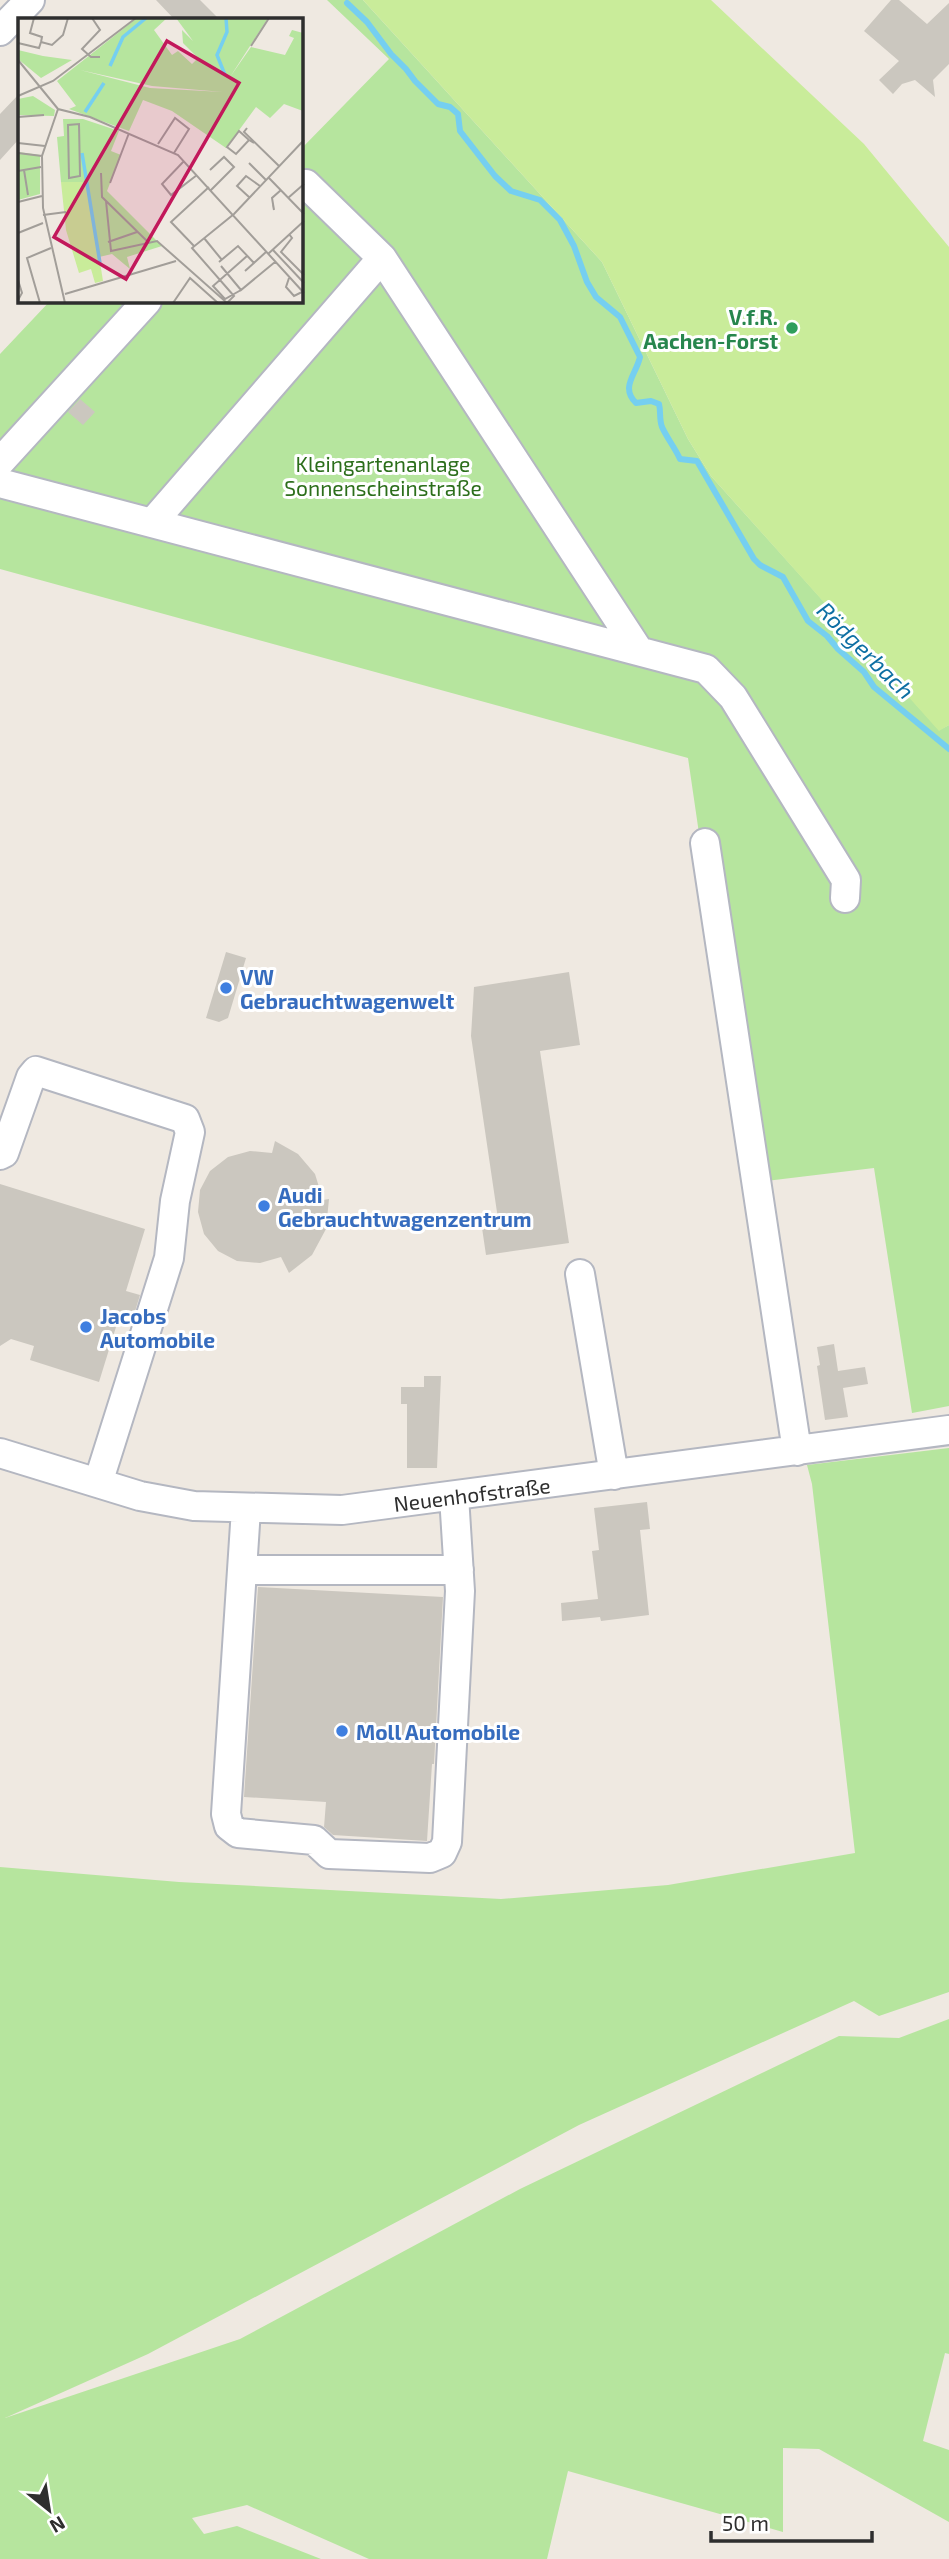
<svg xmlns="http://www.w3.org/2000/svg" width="949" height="2559" viewBox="0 0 949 2559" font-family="'Exo 2',sans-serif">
  <rect width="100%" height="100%" fill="#efe9e1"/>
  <path fill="#b6e59e" d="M327,0H363L602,262L688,439L711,476L939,730L949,725V1406L912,1413L874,1168L750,1183L688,758L0,569V354L50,301H301V149L389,59Z
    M949,1448V1992L879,2016L854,2001L579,2125L148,2354L5,2418L240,2339L520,2189L839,2036L899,2038L949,2019V2354L945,2353L923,2441L949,2450V2522L819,2449L783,2448V2532L568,2471L547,2559H369L247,2505L192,2518L204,2534L237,2526L321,2559H0V1867L179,1882L501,1899L668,1885L855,1853L812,1484L807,1465Z"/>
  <path fill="#c9ec9a" d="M363,0H711L864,144L949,247V725L939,731L711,476L688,439L602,262Z"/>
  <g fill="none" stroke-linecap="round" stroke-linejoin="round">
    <path stroke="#75cff0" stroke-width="6" d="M347,3L367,22L391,54L406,69L415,81L438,104L450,107L458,114L460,131L495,176L511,191L540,200L560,220L574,246L587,282L596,297L620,317L640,357C636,375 620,387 636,403L651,401L659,404C661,412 659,419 662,427C667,438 675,448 680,459L697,461L754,559L760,565L783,577L808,621L827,636L838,649L864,672L874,687L949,749"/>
  </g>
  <path fill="#cbc7bf" d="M156,0H200L219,19H174Z
    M891,0H899L927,24L949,3V64L933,80L935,97L915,80L902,84L893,94L879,80L899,61L864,31Z
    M19,94V139L0,160V114Z
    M80,399L95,412L83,425L68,412Z
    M226,952L246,958L228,1018L219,1022L206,1018Z
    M569,972L580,1045L540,1051L569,1243L486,1255L481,1221L498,1219L471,1036L474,987Z
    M275,1141L298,1154L315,1174L323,1200L329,1199L326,1229L312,1255L289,1273L281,1257L260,1263L237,1261L218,1251L204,1234L198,1212L200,1190L210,1171L228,1157L250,1151L272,1153Z
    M0,1184L145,1229L126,1291L140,1295L133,1318L120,1314L99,1382L30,1360L34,1346L11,1339L0,1346Z
    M834,1344L838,1371L865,1367L868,1384L843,1388L848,1417L825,1420L817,1366L820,1365L817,1347Z
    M424,1376H441L437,1468H407V1404H401V1387H424Z
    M647,1502L650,1529L640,1530L649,1615L601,1621L600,1617L562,1621L561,1603L598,1599L592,1551L599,1550L594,1508Z
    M258,1587L443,1597L434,1764H432L427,1841L333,1835L324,1827L326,1802L244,1797Z"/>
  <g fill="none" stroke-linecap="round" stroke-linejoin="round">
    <g stroke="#b4b7c1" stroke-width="32">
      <path id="minor" d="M0,31L30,0
        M301,184H306L382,258L639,651
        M0,462L147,301
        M0,483L706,669L733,697L846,880L845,898
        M152,523L382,258
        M705,843L797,1451
        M0,1155L4,1153L31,1077L36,1071L185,1119L190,1132L175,1201L169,1258L98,1483
        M580,1274L614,1475
        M0,1453L140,1496L194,1506L342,1510L949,1430
        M246,1509L226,1814L229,1826L238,1833L314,1840L329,1854L430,1858L442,1853L447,1842L460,1591L454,1496
        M242,1570H459"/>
    </g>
    <use href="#minor" stroke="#fff" stroke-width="28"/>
  </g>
  <circle fill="#2e9e5b" stroke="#fff" stroke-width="2.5" cx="792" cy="328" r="7"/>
  <g fill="#3f7fe0" stroke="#fff" stroke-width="2.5">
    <circle cx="226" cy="988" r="7"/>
    <circle cx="264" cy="1206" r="7"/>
    <circle cx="86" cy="1327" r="7"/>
    <circle cx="342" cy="1731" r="7"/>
  </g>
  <g text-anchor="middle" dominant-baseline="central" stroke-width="6" stroke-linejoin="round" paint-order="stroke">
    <g font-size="21" font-weight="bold" fill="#27864d" stroke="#fff" text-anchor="end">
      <text x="778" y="316">V.f.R.<tspan x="778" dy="24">Aachen-Forst</tspan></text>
    </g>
    <g font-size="21" fill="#2c6e1b" stroke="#fff">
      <text x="383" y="463">Kleingartenanlage<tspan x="383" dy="24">Sonnenscheinstraße</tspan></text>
    </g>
    <g font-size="21" font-weight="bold" fill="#366cbe" stroke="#fff" text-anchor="start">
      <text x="240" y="976">VW<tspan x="240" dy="24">Gebrauchtwagenwelt</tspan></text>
      <text x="278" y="1194">Audi<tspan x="278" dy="24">Gebrauchtwagenzentrum</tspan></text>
      <text x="100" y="1315">Jacobs<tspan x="100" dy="24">Automobile</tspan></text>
      <text x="356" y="1731">Moll Automobile</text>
    </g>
    <g font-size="21" fill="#2e2e2e" stroke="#fff">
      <text transform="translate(472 1494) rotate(-7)">Neuenhofstraße</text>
    </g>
    <g font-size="23" font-style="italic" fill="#0d6fa3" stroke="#fff">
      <text transform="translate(866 650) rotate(45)">Rödgerbach</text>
    </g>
  </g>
  <g transform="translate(18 18)">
    <rect width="285" height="285" fill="#efe9e1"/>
    <path d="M119,0H149L136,12L154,37L160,33L174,46L180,40L165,25L164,12L175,23L158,0H250L212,59L233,29L267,37L276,20L271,18L274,12L285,15V93L266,86L252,100L238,89L208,130L154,93L125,82L111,113L51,91L58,88L39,63ZM62,52L134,68L205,74L132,70ZM0,32L25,38L54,42L23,60L0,41ZM15,78L37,92L36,98L0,97V81ZM45,101H65L101,113L93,133L103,137L89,173L144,228L109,239L112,251L94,236L81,239L85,263L68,164H43L39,119L46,118ZM0,134L22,137V176L0,182Z" fill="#b6e59e" fill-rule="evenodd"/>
    <path d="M43,164H69L85,263L77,265L73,251L61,255L48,212Z" fill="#c9ec9a"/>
    <path fill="none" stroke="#75cff0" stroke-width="3.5" d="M92,48L105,19L128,0M207,57L199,37L209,14L208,0M67,94L86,65M64,135L82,245"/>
    <path fill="none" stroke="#a29e99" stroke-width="2" d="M16,0L12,15L24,19L23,24M74,0L82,12L64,31L73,39H82M0,25L21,30L23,24L34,27L45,17L50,0M233,28L251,0M0,42L40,91L72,99L160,137L286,275M0,78L35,63L118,0M40,91L24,138L25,190L47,285M0,99L26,97M61,106L62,158L51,160L50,107ZM229,110L226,114L261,148M231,122L221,113L209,129L218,136L231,122L236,125M0,125L27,128M140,126L157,100L171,111L156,135M0,135L24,138M166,143L144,166L153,177L179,157M231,145L248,162M6,152L10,177M192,152L206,139L216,149L193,172M0,153L23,149M83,155L84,179L131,225M250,159L286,196M92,165L111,115M231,179L219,168L228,158L242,168M270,180L286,166M88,183L93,233L139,223L209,285L216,278L174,230L216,196L286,122M0,184L24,178M255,187L256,192L254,180L263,172M25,197L48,194M0,215L25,205M271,216L274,220L263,234L286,257M186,220L204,242M90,224L119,214M176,228L153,204L191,169M255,232L286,265M250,236L286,203M201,244L220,228L236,245M203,248L223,272L257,244M227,253L248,234M271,260L268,269L276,278L284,274M0,262L4,275L0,282M223,272L207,281L195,268L229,238M47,276L158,243M22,285L9,240L33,230M155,285L172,260L200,285"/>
    <path fill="#c2185b" fill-opacity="0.15" stroke="#c2185b" stroke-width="3.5" d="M149,23L221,65L108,261L36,219Z"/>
    <rect width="285" height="285" fill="none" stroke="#2e2e2e" stroke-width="3.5"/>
  </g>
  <g transform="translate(49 2510) rotate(150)" stroke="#ffffff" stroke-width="5" paint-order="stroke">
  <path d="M0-5L12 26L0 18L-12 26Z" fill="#2e2e2e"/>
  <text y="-10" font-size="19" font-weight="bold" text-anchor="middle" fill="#2e2e2e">N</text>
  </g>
  <path d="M711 2531v10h161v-10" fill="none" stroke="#2e2e2e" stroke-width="3.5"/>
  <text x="722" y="2531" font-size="21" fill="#2e2e2e" stroke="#ffffff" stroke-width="5" paint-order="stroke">50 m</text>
</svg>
